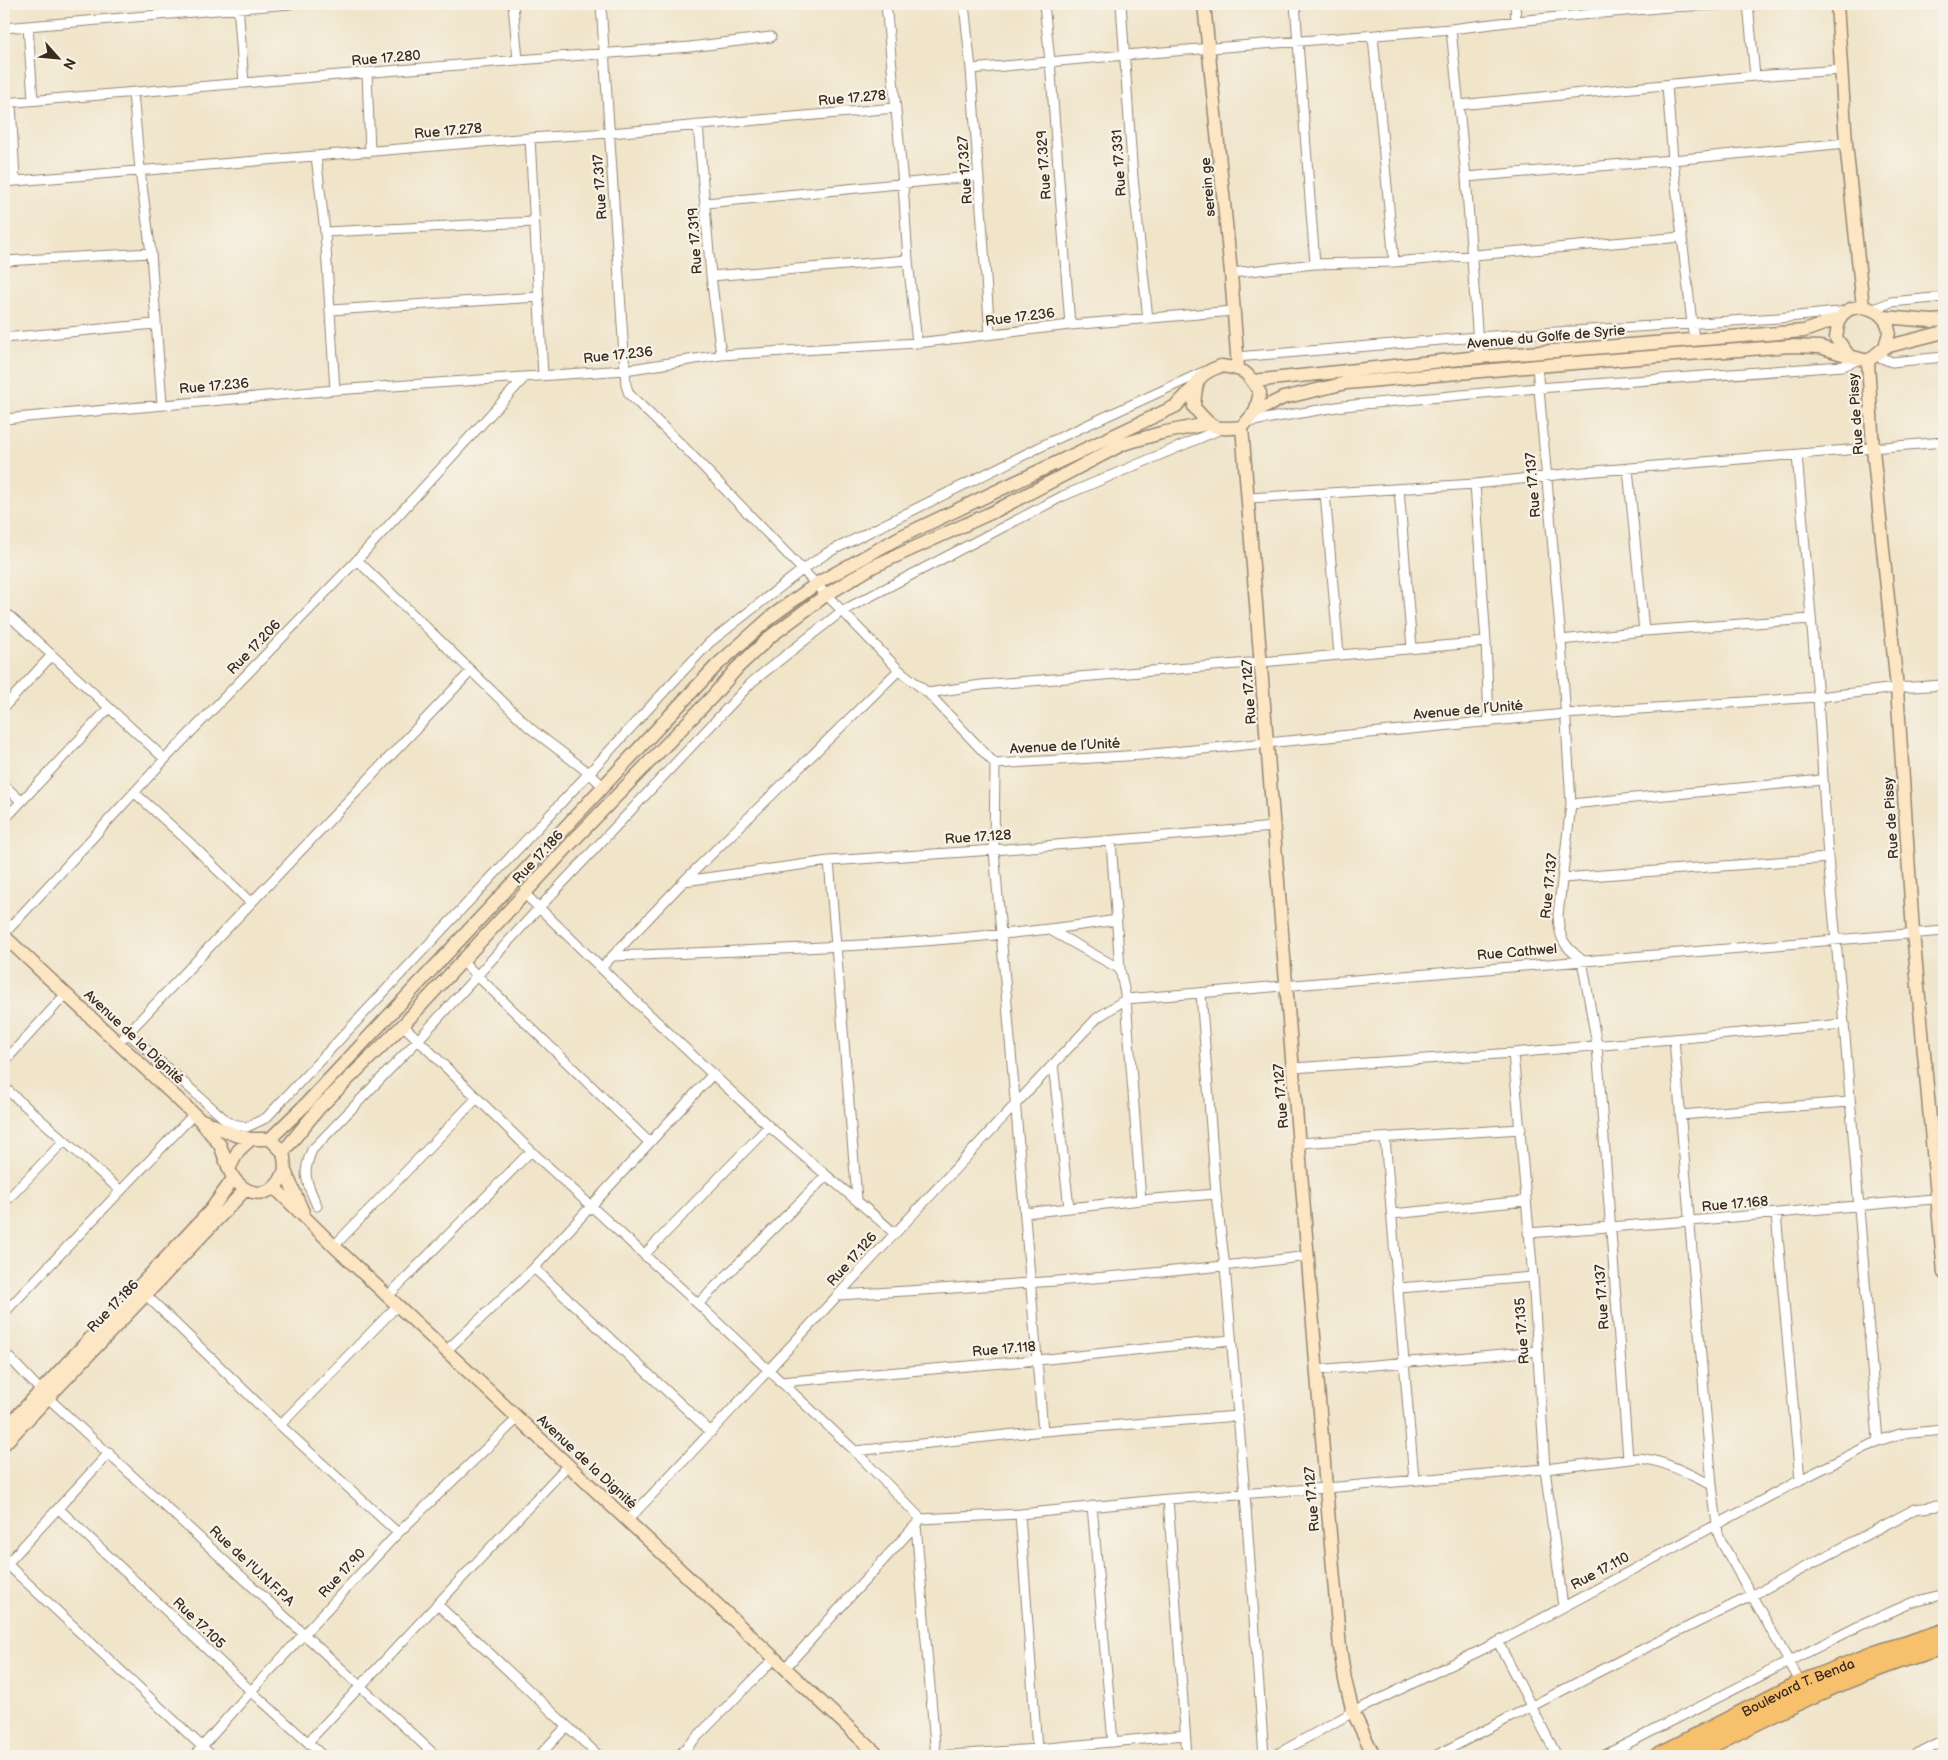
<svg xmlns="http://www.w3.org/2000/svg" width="1948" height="1760" viewBox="0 0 1948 1760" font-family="'Balsamiq Sans',sans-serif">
  <rect width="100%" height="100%" fill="#f7f3e8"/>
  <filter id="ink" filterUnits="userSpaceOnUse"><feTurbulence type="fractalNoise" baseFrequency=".02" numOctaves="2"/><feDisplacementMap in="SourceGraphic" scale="10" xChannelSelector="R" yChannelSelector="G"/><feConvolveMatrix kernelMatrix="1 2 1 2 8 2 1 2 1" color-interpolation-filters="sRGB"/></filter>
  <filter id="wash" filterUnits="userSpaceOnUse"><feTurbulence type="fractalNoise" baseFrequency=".0096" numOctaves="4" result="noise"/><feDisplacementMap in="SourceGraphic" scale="20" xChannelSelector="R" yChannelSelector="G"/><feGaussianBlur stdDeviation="1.12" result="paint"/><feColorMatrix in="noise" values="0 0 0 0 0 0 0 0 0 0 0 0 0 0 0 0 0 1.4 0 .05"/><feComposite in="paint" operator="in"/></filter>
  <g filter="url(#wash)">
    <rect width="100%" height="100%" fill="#f0e4c9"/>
  </g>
  <g filter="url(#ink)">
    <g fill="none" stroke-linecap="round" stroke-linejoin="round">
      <g stroke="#968774" stroke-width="11">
        <path id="street" d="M238,4L244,83
          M513,4L518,60
          M601,4L626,385L629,394L686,449L899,670L928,693L995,764L994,850L1043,1431
          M886,4L903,184L908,260L917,343
          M964,4L971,69L990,334
          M1044,4L1050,61L1070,325
          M1121,4L1133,178L1148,319
          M1295,4L1315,264
          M1515,4L1516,21
          M1748,4L1755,76
          M28,26L33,100
          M4,28L290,4
          M1451,29L1466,177L1479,357
          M1373,36L1394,262
          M971,69L1125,55L1451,29L1516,21L1669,7L1737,4
          M367,73L370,152
          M1667,86L1673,160L1694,340
          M133,93L140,170L151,253L162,404
          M11,102L15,181
          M4,103L518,60L690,47L771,37
          M1459,105L1755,76L1841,70
          M698,125L711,276L721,355
          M530,138L543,376
          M316,156L325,232L335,390
          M1466,177L1673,160L1846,143
          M4,182L530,138L610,133L895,108
          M706,203L979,176
          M325,232L534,222
          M4,261L151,253
          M1231,273L1315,264L1394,262L1682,237
          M711,276L908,260
          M1874,309L1891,302L1944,297
          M331,310L539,297
          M4,338L155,324
          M1874,355L1892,362L1944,357
          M1237,357L1477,337L1778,318L1848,311
          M1537,366L1561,640L1571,804L1558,915C1559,939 1564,946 1582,960L1597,1045L1628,1459
          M4,419L335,390L625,370L721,355L917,343L1070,325L1233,311
          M1247,422L1343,406L1538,388L1843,366L1860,359
          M1797,455L1818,697L1828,858L1844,1024L1878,1441
          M1628,469L1644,631
          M1475,484L1486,642L1489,722
          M1399,489L1412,648
          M1325,493L1339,655
          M1248,498L1475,484L1583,472L1944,442
          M357,560L530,728L589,773L603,786
          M4,611L165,759
          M1561,640L1644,631L1811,619
          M928,693L981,685L1262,662L1486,642
          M4,707L52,655
          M995,764L1142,755L1565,714L1818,697L1897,688L1944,685
          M4,785L21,801
          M135,793L189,842L251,903
          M1571,804L1822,780
          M4,820L108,709
          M1111,841L1120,969L1126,999L1141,1200
          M829,861L857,1199
          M1563,878L1828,858
          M684,881L829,861L994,850L1274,827
          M525,894C605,972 686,1051 770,1127C810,1163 853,1196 894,1233
          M1050,930L1120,969
          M4,934L165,759L357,560L524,378
          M614,956C781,949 950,945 1117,920
          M461,960L649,1142
          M601,968L684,881L899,670
          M1201,993L1216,1194L1225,1267L1245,1494L1264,1756
          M403,1025L531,1151L698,1304L855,1451L921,1519
          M128,1033L229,1123L247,1127L266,1118L589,773L709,643L802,570L827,553L1050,442L1203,372
          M124,1037L471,671
          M1674,1039L1712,1485L1718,1533L1722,1543L1801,1683
          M1513,1053L1533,1277L1545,1469L1563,1607
          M4,1062L66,994
          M1053,1064L1069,1208
          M1293,1068L1513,1053L1844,1024
          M4,1087L121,1191
          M1680,1115L1849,1102
          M1385,1138L1414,1479
          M1299,1143L1521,1129
          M4,1203L64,1141
          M317,1206C307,1182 301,1175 312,1150L418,1040L539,908L752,682L842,611L1063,496L1221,429
          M1025,1213L1141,1200L1216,1194
          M1392,1214L1526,1201
          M1776,1214L1800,1480
          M1528,1233L1690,1221L1944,1198
          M334,1246L477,1098
          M644,1255L769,1126
          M534,1268L711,1432
          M1399,1288L1533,1277
          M145,1294L280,1425L398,1533
          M839,1295C996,1286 1152,1276 1308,1256
          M388,1296L531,1151
          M698,1304L826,1176
          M4,1313L194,1114
          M446,1351L534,1268L713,1074
          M4,1352L47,1397L436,1756
          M1316,1370L1537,1351
          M780,1382L1038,1360L1231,1340
          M280,1425L398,1305
          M855,1451L1043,1431L1238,1416
          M1168,1499L1187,1756
          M1092,1506L1113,1742
          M59,1509L251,1691L323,1756
          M1020,1514L1037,1749L1044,1756
          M628,1520C786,1353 939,1184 1097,1018L1126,999L1944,931
          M916,1525L936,1756
          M7,1564L212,1756
          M4,1567L109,1453
          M438,1605L599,1756
          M1498,1642L1557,1756
          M785,1668L921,1519L1020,1514L1168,1499L1326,1488L1545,1469L1639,1458C1666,1461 1688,1474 1712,1485
          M308,1742L568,1465
          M194,1756L251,1691L398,1533L518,1418
          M539,1756L567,1726
          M678,1756L775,1658
          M936,1756L1037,1749L1185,1735
          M1274,1756L1353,1712L1498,1642L1800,1480L1878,1441L1900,1434L1944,1430
          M1435,1756L1627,1657L1753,1595L1915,1509L1944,1505
          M1603,1756L1859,1626L1911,1603L1944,1594
          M1915,1756L1944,1741"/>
      </g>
      <g stroke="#968774" stroke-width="15">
        <path id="secondary" d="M1204,4L1231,273L1238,368
          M1837,4L1846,143L1863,307
          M1884,317L1932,321L1944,320
          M1885,347C1886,342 1889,335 1889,331C1887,308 1852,298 1840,318C1838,323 1837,332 1836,338L1849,356L1868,361L1885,347L1944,332
          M1868,361L1873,449L1897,688L1913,932L1944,1273
          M1221,366C1246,369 1247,372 1260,393L1255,412L1242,427C1214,430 1212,429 1194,407C1196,382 1195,375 1221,366Z
          M1253,381L1479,357L1804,331L1840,318
          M1255,412L1283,398L1346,383L1537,366L1790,346L1820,347L1849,356
          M1242,427L1326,1488L1340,1648L1345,1680L1353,1712L1374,1756
          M4,936L199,1119L220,1145L229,1169
          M202,1120L235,1135L251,1139
          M251,1139H270L283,1152C284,1158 286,1167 284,1172C273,1203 240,1197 229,1169L238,1151Z
          M270,1139L306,1104L717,665L772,616L816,584L900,537L1176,406L1195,386
          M283,1152L319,1108L403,1025L575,839L712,697L737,668L771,636L826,595L872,567L995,511L1123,444L1161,433L1207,424
          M285,1171L303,1212
          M275,1188L334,1246L879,1756
          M4,1430L210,1211L233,1179
          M4,1444L245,1190"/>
      </g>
      <g stroke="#968774" stroke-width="19">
        <g id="highway">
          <path id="s1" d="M1658,1756L1801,1683L1875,1654L1944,1632"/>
          <path d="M1689,1756C1773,1713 1852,1672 1944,1646"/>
        </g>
      </g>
      <use href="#street" stroke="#fff" stroke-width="9"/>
      <use href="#secondary" stroke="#fce6c4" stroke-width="12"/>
      <use href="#highway" stroke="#f7c06c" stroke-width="16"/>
    </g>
  </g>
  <g text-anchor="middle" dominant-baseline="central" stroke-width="4.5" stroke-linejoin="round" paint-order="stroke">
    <g font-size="14" fill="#3b2a1e" stroke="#f7f3e8">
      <text transform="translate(386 58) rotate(-5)">Rue 17.280</text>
      <text transform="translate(852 98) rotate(-5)">Rue 17.278</text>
      <text transform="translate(448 131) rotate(-5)">Rue 17.278</text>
      <text transform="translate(1119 163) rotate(-94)">Rue 17.331</text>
      <text transform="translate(1044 165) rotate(-94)">Rue 17.329</text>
      <text transform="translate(965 170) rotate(-94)">Rue 17.327</text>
      <text transform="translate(600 187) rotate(-94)">Rue 17.317</text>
      <text transform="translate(1208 187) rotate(-95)">serein ge</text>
      <text transform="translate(695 241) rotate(-94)">Rue 17.319</text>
      <text transform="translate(1020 317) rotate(-7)">Rue 17.236</text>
      <text transform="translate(1546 337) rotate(-5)">Avenue du Golfe de Syrie</text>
      <text transform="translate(618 355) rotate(-6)">Rue 17.236</text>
      <text transform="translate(214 386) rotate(-5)">Rue 17.236</text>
      <text transform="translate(1856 414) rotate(-94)">Rue de Pissy</text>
      <text transform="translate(1533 485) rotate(-95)">Rue 17.137</text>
      <text transform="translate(254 647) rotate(-46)">Rue 17.206</text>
      <text transform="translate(1249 692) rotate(-94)">Rue 17.127</text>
      <text transform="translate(1468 710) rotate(-5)">Avenue de l´Unité</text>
      <text transform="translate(1065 746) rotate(-3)">Avenue de l´Unité</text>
      <text transform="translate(1891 818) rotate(-94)">Rue de Pissy</text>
      <text transform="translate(978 837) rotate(-4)">Rue 17.128</text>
      <text transform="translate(538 857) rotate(-47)">Rue 17.186</text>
      <text transform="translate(1549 886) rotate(-84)">Rue 17.137</text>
      <text transform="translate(1517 952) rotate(-5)">Rue Cathwel</text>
      <text transform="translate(134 1037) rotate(43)">Avenue de la Dignité</text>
      <text transform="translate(1281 1096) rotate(-95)">Rue 17.127</text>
      <text transform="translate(1735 1204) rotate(-5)">Rue 17.168</text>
      <text transform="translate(852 1259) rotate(-48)">Rue 17.126</text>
      <text transform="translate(1602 1297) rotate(-94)">Rue 17.137</text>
      <text transform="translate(113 1306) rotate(-46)">Rue 17.186</text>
      <text transform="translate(1522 1331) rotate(-94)">Rue 17.135</text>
      <text transform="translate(1004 1349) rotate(-5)">Rue 17.118</text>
      <text transform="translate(587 1462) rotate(43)">Avenue de la Dignité</text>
      <text transform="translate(1312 1499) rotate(-95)">Rue 17.127</text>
      <text transform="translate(252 1566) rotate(43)">Rue de l'U.N.F.P.A</text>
      <text transform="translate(1600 1571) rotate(-28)">Rue 17.110</text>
      <text transform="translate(342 1573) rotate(-47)">Rue 17.90</text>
      <text transform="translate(199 1623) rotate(44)">Rue 17.105</text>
      <text stroke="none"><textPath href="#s1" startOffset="156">Boulevard T. Benda</textPath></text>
    </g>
  </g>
  <rect width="1948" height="1760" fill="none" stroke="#f7f3e8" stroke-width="20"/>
  <g transform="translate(58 58) rotate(117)" stroke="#f7f3e8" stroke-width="4" paint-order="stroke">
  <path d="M0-4L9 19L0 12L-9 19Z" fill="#3b2a1e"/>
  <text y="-8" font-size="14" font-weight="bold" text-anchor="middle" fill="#3b2a1e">N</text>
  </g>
</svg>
